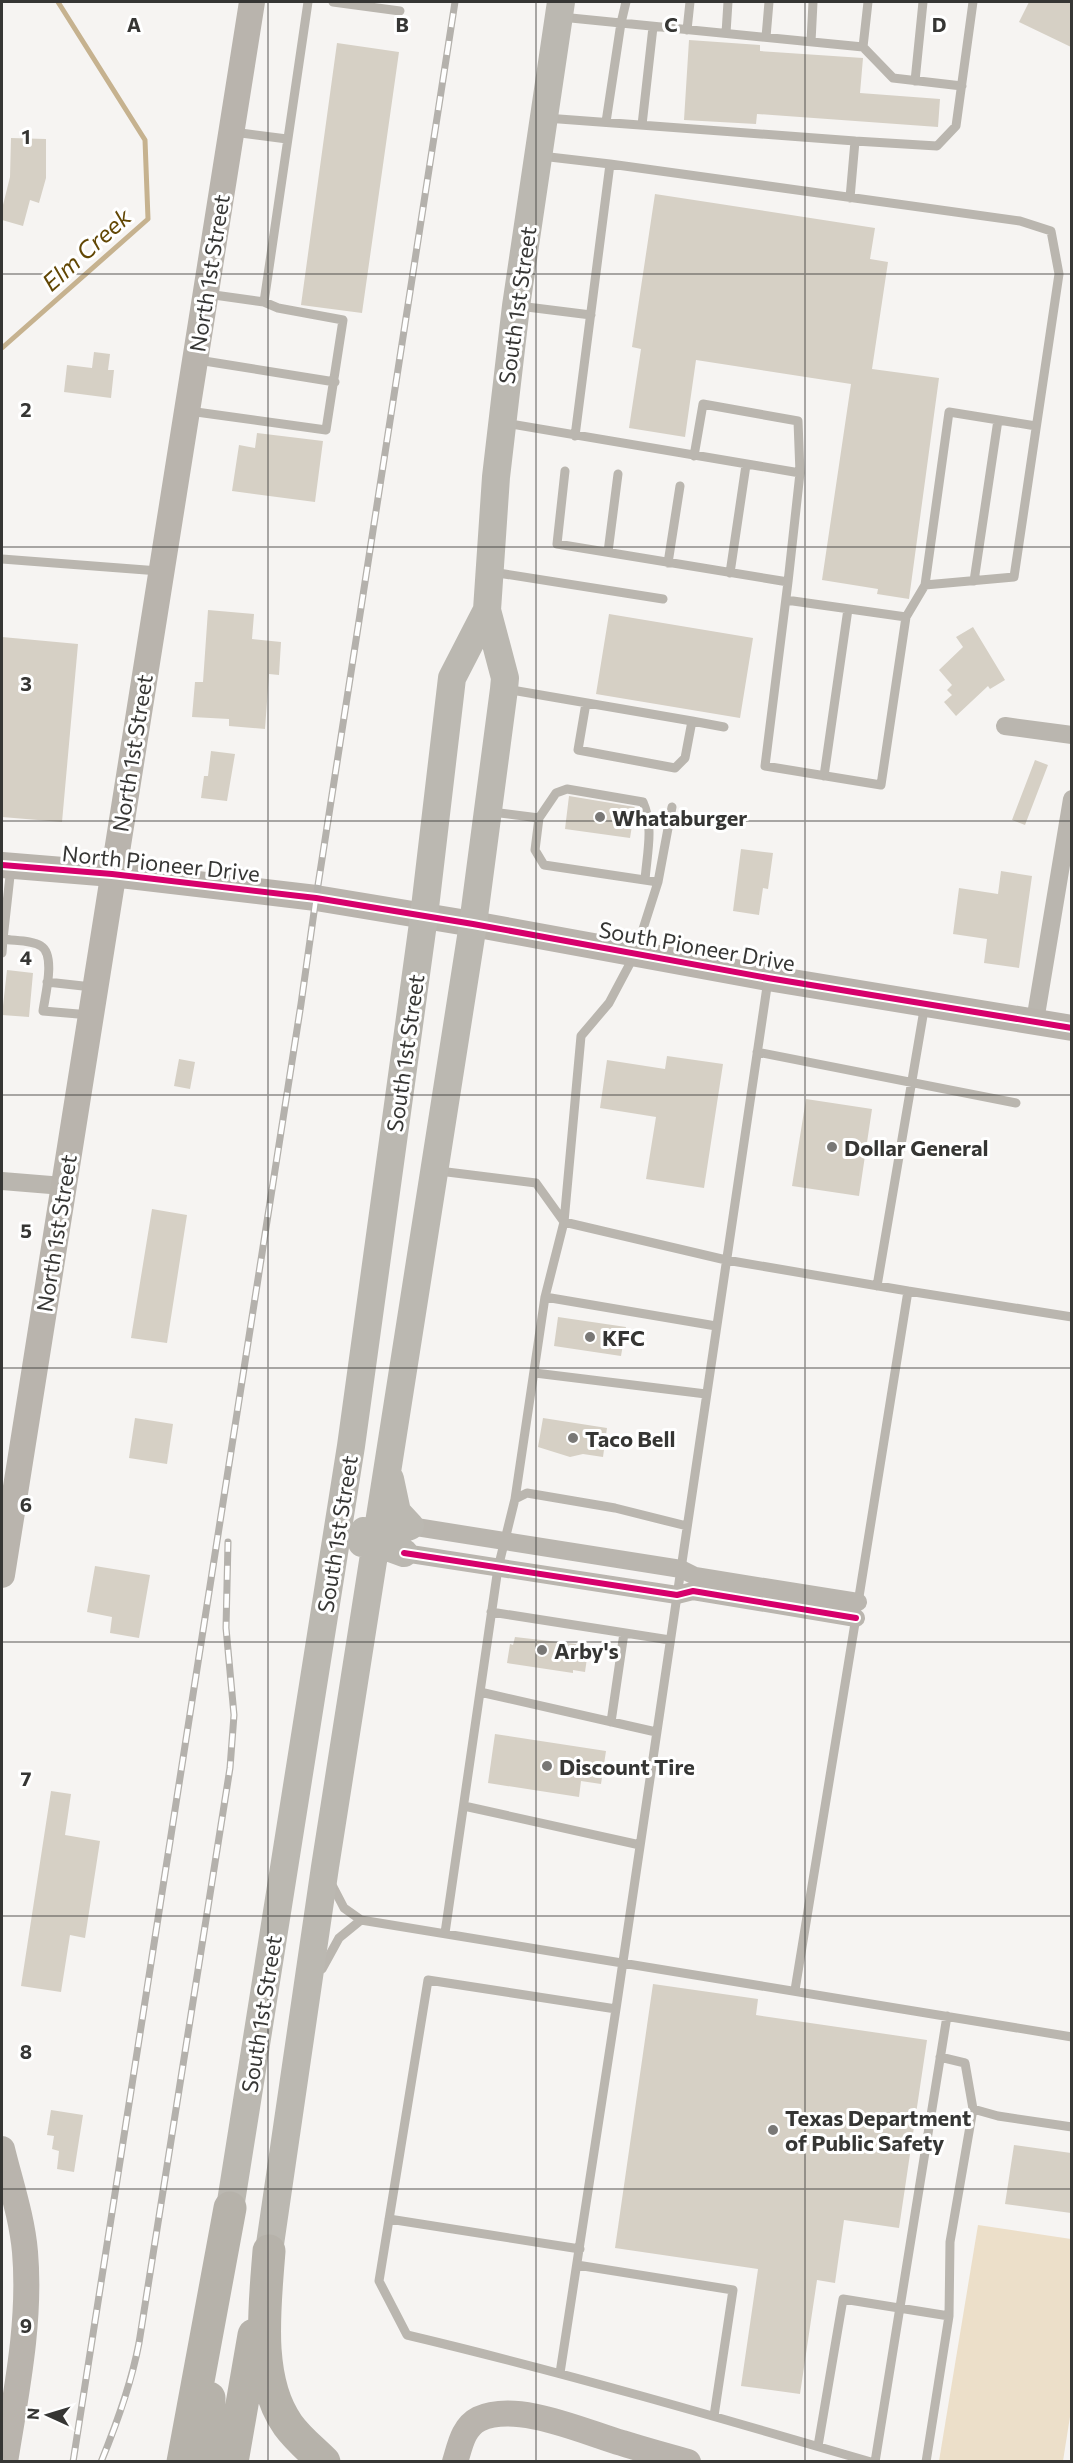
<svg xmlns="http://www.w3.org/2000/svg" width="1073" height="2463" viewBox="0 0 1073 2463" font-family="Commissioner,sans-serif">
  <rect width="100%" height="100%" fill="#f6f4f2"/>
  <path fill="#ecdfc9" d="M978,2225L1071,2239L1072,2404L1063,2461H939Z"/>
  <g fill="none" stroke-linecap="round" stroke-linejoin="round">
    <path stroke="#c6b28f" stroke-width="5" d="M2,348L148,219L145,140L58,2"/>
  </g>
  <path fill="#d6d0c5" d="M1029,2H1071V47L1019,22Z
    M689,40L760,45V51L863,58L860,93L940,99L938,127L757,114L756,124L684,120Z
    M337,43L399,52L362,313L301,305Z
    M11,138L46,139V178L39,203L30,200L23,226L2,220V209L10,177Z
    M655,194L875,228L870,259L888,262L872,369L939,378L909,599L877,594L878,589L822,580L851,384L696,360L685,437L629,428L641,349L632,347Z
    M94,352L110,354L108,370H114L111,398L64,392L67,365L92,368Z
    M257,433L323,441L315,502L232,491L239,445L255,448Z
    M208,610L254,614L252,639L281,642L279,675L269,674L265,729L229,726V719L192,717L195,682H203Z
    M609,614L753,638L740,718L596,694Z
    M973,627L1005,680L990,689L988,686L956,716L944,702L952,695L947,690L952,685L939,670L963,647L956,637Z
    M2,637L78,644L62,822L2,817Z
    M211,751L235,754L227,801L201,798L204,776H208Z
    M1035,760L1048,765L1025,825L1012,820Z
    M569,796L635,807L630,838L565,829Z
    M741,849L773,853L768,889L763,888L759,915L733,911Z
    M1001,871L1032,876L1019,968L984,963L987,939L953,934L959,888L998,894Z
    M7,970L33,973L29,1017L2,1015Z
    M667,1056L723,1064L704,1188L646,1179L656,1117L600,1108L607,1060L665,1069Z
    M179,1059L195,1062L190,1089L174,1086Z
    M806,1099L872,1109L859,1196L792,1186Z
    M152,1209L187,1215L167,1343L131,1338Z
    M558,1317L626,1327L621,1356L554,1346Z
    M135,1418L173,1424L167,1464L129,1458Z
    M543,1418L607,1428L603,1457L583,1454L570,1457L538,1447Z
    M95,1566L150,1575L139,1638L110,1633L112,1617L87,1612Z
    M515,1637L576,1644L574,1656L587,1658L585,1672L573,1670V1673L507,1663L510,1644L513,1645Z
    M495,1734L606,1751L601,1784L581,1781L579,1797L488,1783Z
    M51,1791L71,1794L65,1835L100,1841L85,1938L70,1935L61,1992L21,1986Z
    M653,1984L758,1999L756,2015L927,2040L899,2228L844,2220L835,2283L817,2280L800,2394L741,2386L758,2269L615,2248Z
    M51,2110L83,2115L74,2172L57,2169L59,2151L52,2149L54,2136L47,2135Z
    M1014,2145L1071,2153V2213L1005,2204Z"/>
  <g fill="none" stroke-linecap="round" stroke-linejoin="round">
    <path stroke="#bab6af" stroke-width="9" d="M333,2L400,11
      M868,2L863,47L893,78L962,86
      M561,17L621,23L626,2
      M687,30L690,2
      M726,33L728,2
      M766,37L769,2
      M811,42L813,2
      M915,81L923,2
      M546,118L855,141
      M606,122L621,23L863,47
      M642,125L653,27
      M233,132L287,139
      M541,156L610,164L575,436
      M610,164L1020,221L1051,231L1059,274L1014,577L925,585L949,412L1036,426
      M850,198L855,141L937,146L956,126L973,2
      M207,294L264,302L308,2
      M519,306L591,315
      M198,360L335,382
      M189,411L326,430L343,320L278,308L264,302
      M505,423L800,473L788,582L557,544L565,471
      M694,456L703,404L798,421L800,473
      M608,552L618,474
      M2,559L159,571
      M668,563L680,486
      M492,572L663,599
      M730,573L746,465
      M974,581L998,420
      M788,582L765,766L881,785L906,617L925,585
      M786,600L906,617
      M506,689L692,721L685,758L675,768L578,750L586,703
      M692,721L724,727
      M824,776L848,609
      M492,812L539,818L535,850L544,865L658,882L635,954L609,1003L581,1036L564,1222L545,1297L515,1499
      M539,818L556,793L567,789L643,802C654,827 647,853 645,880
      M658,882L672,807
      M3,939L11,867
      M2,953L3,939C14,941 32,940 41,946C56,955 45,996 43,1011L90,1015
      M47,982L92,987
      M757,1052L1016,1103
      M439,1171L536,1183L564,1222L726,1260L908,1291L858,1603
      M877,1286L925,1004
      M908,1291L1072,1317
      M545,1297L716,1326
      M535,1373L706,1394
      M491,1612L670,1640
      M480,1692L656,1732
      M611,1722L624,1633
      M464,1806L640,1845
      M331,1883L344,1908L361,1920L1072,2037
      M445,1933L498,1568L515,1499L527,1493L615,1508L687,1526
      M322,1969L339,1938L361,1920
      M795,1990L856,1617
      M616,2009L768,980
      M940,2057L965,2063L973,2109L998,2116L1072,2127
      M389,2219L580,2249
      M577,2265L733,2290L714,2416
      M560,2373L616,2009L428,1980L379,2281L407,2335C563,2372 717,2417 871,2462
      M818,2446L843,2299L949,2316
      M875,2462L947,2016
      M926,2462L949,2316L950,2242L973,2109"/>
    <path stroke="#bab6af" stroke-width="18" d="M1005,726L1072,735
      M1035,1021L1072,799
      M2,1181L63,1186
      M410,1526L681,1569L695,1576L858,1602
      M404,1553L677,1595L693,1591L856,1618"/>
    <path stroke="#b9b4ad" stroke-width="26" d="M2,865L112,874L316,898L473,924L768,978L1072,1028
      M2,1575L252,2
      M2,2149C10,2182 22,2217 25,2252C31,2321 16,2393 5,2462
      M455,2462C460,2446 463,2427 479,2419C517,2401 584,2432 622,2443C644,2450 666,2456 688,2462"/>
    <path stroke="#bbb8b1" stroke-width="28" d="M364,1531L382,1545L404,1553
      M362,1543L410,1526L397,1512L390,1479
      M230,2208L351,1446L424,916L452,678L487,610
      M269,2251L325,1867L473,924L504,689L505,678L487,610L496,477L516,306L561,2"/>
    <path stroke="#b6b2aa" stroke-width="33" d="M269,2251C265,2305 255,2379 288,2425C298,2439 312,2450 324,2462
      M209,2398L208,2422L215,2462
      M183,2462L230,2208
      M232,2462L254,2335"/>
    <g stroke="#b4b1ac" stroke-width="7">
      <path id="rail" d="M73,2462L301,1004L316,898L455,2
        M101,2462C117,2423 131,2385 139,2343L230,1768L234,1715L226,1628L228,1542"/>
    </g>
    <use href="#rail" stroke="#fff" stroke-width="4.5" stroke-dasharray="14" stroke-linecap="butt"/>
    <g stroke="#fff" stroke-width="10">
      <path id="cycleway" d="M2,865L112,874L316,898L473,924L768,978L1072,1028
        M404,1553L677,1595L693,1591L856,1618"/>
    </g>
    <use href="#cycleway" stroke="#d6006c" stroke-width="6"/>
  </g>
  <path fill="none" stroke="#363634" stroke-width="1.5" stroke-opacity="0.55" d="M268,2V2462M536,2V2462M805,2V2462M2,274H1072M2,547H1072M2,821H1072M2,1095H1072M2,1368H1072M2,1642H1072M2,1916H1072M2,2189H1072"/>
  <g fill="#797876" stroke="#fff" stroke-width="2">
    <circle cx="600" cy="817" r="6"/>
    <circle cx="832" cy="1147" r="6"/>
    <circle cx="590" cy="1337" r="6"/>
    <circle cx="573" cy="1438" r="6"/>
    <circle cx="542" cy="1650" r="6"/>
    <circle cx="547" cy="1766" r="6"/>
    <circle cx="773" cy="2130" r="6"/>
  </g>
  <g text-anchor="middle" dominant-baseline="central" stroke-width="6" stroke-linejoin="round" paint-order="stroke">
    <g font-size="22" fill="#363634" stroke="#fff">
      <text transform="translate(209 273) rotate(-81)">North 1st Street</text>
      <text transform="translate(517 305) rotate(-82)">South 1st Street</text>
      <text transform="translate(132 753) rotate(-81)">North 1st Street</text>
      <text transform="translate(161 863) rotate(6)">North Pioneer Drive</text>
      <text transform="translate(697 946) rotate(10)">South Pioneer Drive</text>
      <text transform="translate(405 1053) rotate(-82)">South 1st Street</text>
      <text transform="translate(56 1233) rotate(-81)">North 1st Street</text>
      <text transform="translate(337 1534) rotate(-81)">South 1st Street</text>
      <text transform="translate(261 2014) rotate(-81)">South 1st Street</text>
    </g>
    <g font-size="22" font-weight="bold" fill="#363634" stroke="#fff" text-anchor="start">
      <text x="612" y="817">Whataburger</text>
      <text x="844" y="1147">Dollar General</text>
      <text x="602" y="1337">KFC</text>
      <text x="585" y="1438">Taco Bell</text>
      <text x="554" y="1650">Arby's</text>
      <text x="559" y="1766">Discount Tire</text>
      <text x="785" y="2117">Texas Department<tspan x="785" dy="25">of Public Safety</tspan></text>
    </g>
    <g font-size="24" font-style="italic" fill="#624704" stroke="#fff">
      <text transform="translate(86 249) rotate(-42)">Elm Creek</text>
    </g>
  </g>
  <g font-size="20" text-anchor="middle" font-weight="bold" fill="#363634" stroke="#fff" stroke-width="6" stroke-linejoin="round" paint-order="stroke">
    <text x="134" y="32">A</text>
    <text x="402" y="32">B</text>
    <text x="671" y="32">C</text>
    <text x="939" y="32">D</text>
    <text x="26" y="144">1</text>
    <text x="26" y="417">2</text>
    <text x="26" y="691">3</text>
    <text x="26" y="965">4</text>
    <text x="26" y="1238">5</text>
    <text x="26" y="1512">6</text>
    <text x="26" y="1786">7</text>
    <text x="26" y="2059">8</text>
    <text x="26" y="2333">9</text>
  </g>
  <rect width="1073" height="2463" fill="none" stroke="#363634" stroke-width="6"/>
  <g transform="translate(48 2415) rotate(274)" stroke="#ffffff" stroke-width="4.5" paint-order="stroke">
  <path d="M0-4.5L10 22L0 15L-10 22Z" fill="#363634"/>
  <text y="-9" font-size="16" font-weight="bold" text-anchor="middle" fill="#363634">N</text>
  </g>
</svg>
